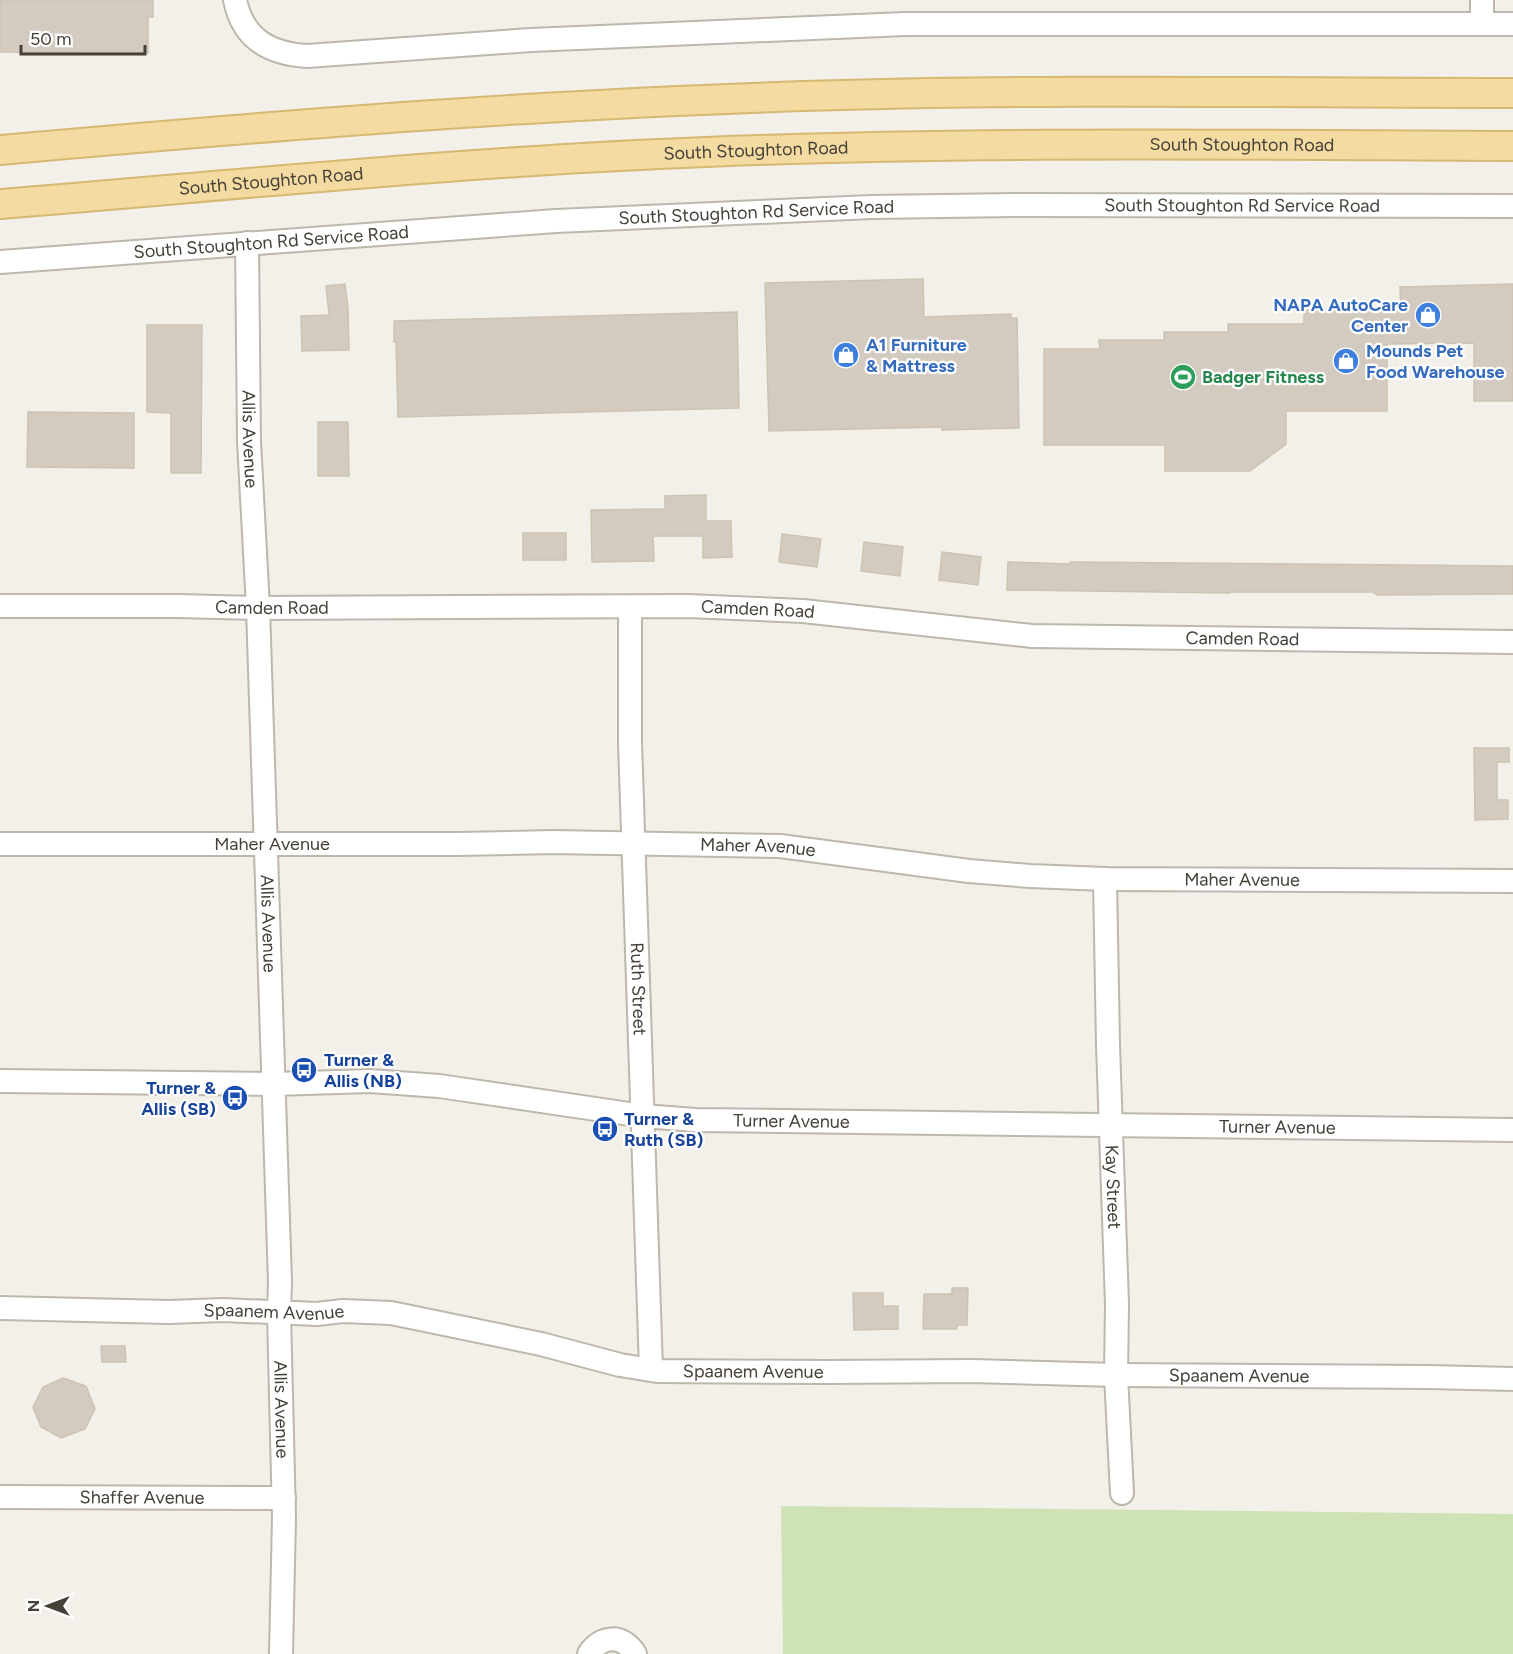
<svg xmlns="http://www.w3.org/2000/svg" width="1513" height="1654" viewBox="0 0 1513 1654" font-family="Figtree,sans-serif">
  <rect width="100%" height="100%" fill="#f3f0e9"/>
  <path fill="#cfe2b6" d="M781,1506L1513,1514V1654H783Z"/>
  <path fill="#d3cbbf" stroke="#cdc3b3" stroke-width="1.5" d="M0,0H153V17H148V53L0,52Z
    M923,279L924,317L1011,314V318H1017L1019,428L942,430V427L769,431L765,283Z
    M345,284L348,308L349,350L302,351L301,316L329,315L326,286Z
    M1513,284V401H1474V343L1387,344V411H1286V444L1250,471H1165V445H1044V349H1100L1099,340H1164V332H1228V324H1304V310H1401L1400,287Z
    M737,312L739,408L398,417L396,342H394V321Z
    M147,325H202L201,473H171V413L147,412Z
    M28,412L134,413V468L27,467Z
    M318,422H348L349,476H318Z
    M706,495V521H731L732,557L703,558V536H653L654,561L592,562L591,510L665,509V496Z
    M523,533H566V560H523Z
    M782,534L821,539L817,567L779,562Z
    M864,542L903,547L900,576L861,571Z
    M942,552L981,557L978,585L939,580Z
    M1008,562L1070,564V562L1513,566V594L1377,595L1373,592H1230V593L1007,590Z
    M1474,748H1509V762H1497V800H1508V819L1475,820Z
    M952,1288H968L967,1325H957V1329H923L924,1294H952Z
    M853,1293H883V1306H898V1329L854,1330Z
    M101,1346H125L126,1362H102Z
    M63,1378L86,1386L95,1409L85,1429L61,1438L41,1427L33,1407L43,1387Z"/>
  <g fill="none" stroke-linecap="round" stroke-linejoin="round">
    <g stroke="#bdb7ac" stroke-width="26">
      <g id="minor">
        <path d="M235,0C243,39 270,54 307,56L531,40L905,24H1513"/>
        <path d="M1482,0V24"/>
        <path id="s1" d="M247,243L249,441L258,608L280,1282L279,1313L284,1518L281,1654"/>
        <path id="s2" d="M0,262L556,221L872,207L1015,205L1513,206"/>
        <path id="s3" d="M0,606H178L258,608L688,606L803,611L1032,636L1513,642"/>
        <path id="s4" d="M630,607V742L651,1370"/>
        <path id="s5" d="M0,844H458L553,842L780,846L969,871L1030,876L1105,879L1513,881"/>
        <path id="s6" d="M1105,879L1108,1045L1117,1304L1116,1375L1122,1493"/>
        <path id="s7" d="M0,1081L274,1084L370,1081L439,1086L643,1116L695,1120L1513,1130"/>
        <path id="s8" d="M0,1308L169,1312L223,1310L317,1314L343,1311L391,1313L541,1344L620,1365L657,1371L825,1372L972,1371L1116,1375L1429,1377L1513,1379"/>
        <path id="s9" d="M0,1497L284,1498"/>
        <path d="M589,1654C601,1635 623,1634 635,1654"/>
      </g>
    </g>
    <g stroke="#d7b872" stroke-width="32">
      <g id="major">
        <path d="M0,150C281,125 562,102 843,95C1066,89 1290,93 1513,93"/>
        <path id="s10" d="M0,204C235,185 470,161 706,152C975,141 1244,145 1513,146"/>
      </g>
    </g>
    <use href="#minor" stroke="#fff" stroke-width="22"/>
    <use href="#major" stroke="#f3dba1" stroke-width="28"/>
  </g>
  <defs>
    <g id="shop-disc" transform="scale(1.35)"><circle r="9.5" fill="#3f7fe0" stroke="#fff"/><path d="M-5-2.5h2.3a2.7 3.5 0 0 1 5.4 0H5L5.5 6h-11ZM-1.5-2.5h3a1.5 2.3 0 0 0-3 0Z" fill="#fff"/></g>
    <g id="stadium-disc" transform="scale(1.35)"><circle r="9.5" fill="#2e9e5b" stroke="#fff"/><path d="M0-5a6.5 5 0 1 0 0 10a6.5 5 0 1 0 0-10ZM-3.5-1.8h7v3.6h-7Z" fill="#fff"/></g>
    <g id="bus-disc" transform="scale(1.35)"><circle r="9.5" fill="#1a4fb4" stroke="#fff"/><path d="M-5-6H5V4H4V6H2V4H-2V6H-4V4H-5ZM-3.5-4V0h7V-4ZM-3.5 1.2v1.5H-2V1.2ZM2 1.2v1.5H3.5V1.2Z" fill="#fff"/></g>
  </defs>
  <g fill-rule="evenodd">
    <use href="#shop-disc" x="1428" y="315"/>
    <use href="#shop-disc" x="846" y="355"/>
    <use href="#shop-disc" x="1346" y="361"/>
    <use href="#stadium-disc" x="1183" y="377"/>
    <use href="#bus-disc" x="304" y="1070"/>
    <use href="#bus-disc" x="235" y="1098"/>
    <use href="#bus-disc" x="605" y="1129"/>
  </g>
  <g text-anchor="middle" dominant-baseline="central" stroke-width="4.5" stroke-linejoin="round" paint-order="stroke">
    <g font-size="18" fill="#454038" stroke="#fff">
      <text stroke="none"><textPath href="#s10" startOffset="1244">South Stoughton Road</textPath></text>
      <text stroke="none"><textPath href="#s10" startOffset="758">South Stoughton Road</textPath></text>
      <text stroke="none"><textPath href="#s10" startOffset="272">South Stoughton Road</textPath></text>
      <text stroke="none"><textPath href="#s2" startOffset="1244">South Stoughton Rd Service Road</textPath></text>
      <text stroke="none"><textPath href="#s2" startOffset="758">South Stoughton Rd Service Road</textPath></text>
      <text stroke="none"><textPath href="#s2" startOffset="272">South Stoughton Rd Service Road</textPath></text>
      <text stroke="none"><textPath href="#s1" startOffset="196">Allis Avenue</textPath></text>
      <text stroke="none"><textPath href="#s3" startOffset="272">Camden Road</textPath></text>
      <text stroke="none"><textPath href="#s3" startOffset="758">Camden Road</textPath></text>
      <text stroke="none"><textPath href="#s3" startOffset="1244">Camden Road</textPath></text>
      <text stroke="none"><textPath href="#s5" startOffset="272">Maher Avenue</textPath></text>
      <text stroke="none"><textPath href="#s5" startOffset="758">Maher Avenue</textPath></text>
      <text stroke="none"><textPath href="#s5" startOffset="1244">Maher Avenue</textPath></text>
      <text stroke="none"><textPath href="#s1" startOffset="681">Allis Avenue</textPath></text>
      <text stroke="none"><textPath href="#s4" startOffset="382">Ruth Street</textPath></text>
      <text stroke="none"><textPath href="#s7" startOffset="794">Turner Avenue</textPath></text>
      <text stroke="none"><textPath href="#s7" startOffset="1280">Turner Avenue</textPath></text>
      <text stroke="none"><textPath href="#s6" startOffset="308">Kay Street</textPath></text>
      <text stroke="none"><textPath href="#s8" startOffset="274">Spaanem Avenue</textPath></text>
      <text stroke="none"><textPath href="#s8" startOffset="760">Spaanem Avenue</textPath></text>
      <text stroke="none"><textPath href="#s8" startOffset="1246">Spaanem Avenue</textPath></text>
      <text stroke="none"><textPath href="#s1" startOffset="1167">Allis Avenue</textPath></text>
      <text stroke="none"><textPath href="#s9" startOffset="142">Shaffer Avenue</textPath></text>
    </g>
    <g font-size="18" font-weight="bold" fill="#366cbe" stroke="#fff" text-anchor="start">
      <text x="1408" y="305" text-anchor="end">NAPA AutoCare<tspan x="1408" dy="21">Center</tspan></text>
      <text x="866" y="345">A1 Furniture<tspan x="866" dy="21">&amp; Mattress</tspan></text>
      <text x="1366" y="351">Mounds Pet<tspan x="1366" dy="21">Food Warehouse</tspan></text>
    </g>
    <g font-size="18" font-weight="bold" fill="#27864d" stroke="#fff" text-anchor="start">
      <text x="1202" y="377">Badger Fitness</text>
    </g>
    <g font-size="18" font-weight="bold" fill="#164399" stroke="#fff" text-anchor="start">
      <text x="324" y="1060">Turner &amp;<tspan x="324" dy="21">Allis (NB)</tspan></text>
      <text x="216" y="1088" text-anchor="end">Turner &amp;<tspan x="216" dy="21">Allis (SB)</tspan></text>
      <text x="624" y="1119">Turner &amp;<tspan x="624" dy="21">Ruth (SB)</tspan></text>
    </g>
  </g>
  <g transform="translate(48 1606) rotate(270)" stroke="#ffffff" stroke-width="4.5" paint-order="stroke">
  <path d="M0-4.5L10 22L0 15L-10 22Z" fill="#454038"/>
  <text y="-9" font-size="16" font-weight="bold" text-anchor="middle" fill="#454038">N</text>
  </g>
  <path d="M21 45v9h124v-9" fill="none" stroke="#454038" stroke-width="3"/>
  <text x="30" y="45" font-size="18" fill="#454038" stroke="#ffffff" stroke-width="4.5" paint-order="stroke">50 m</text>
</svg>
